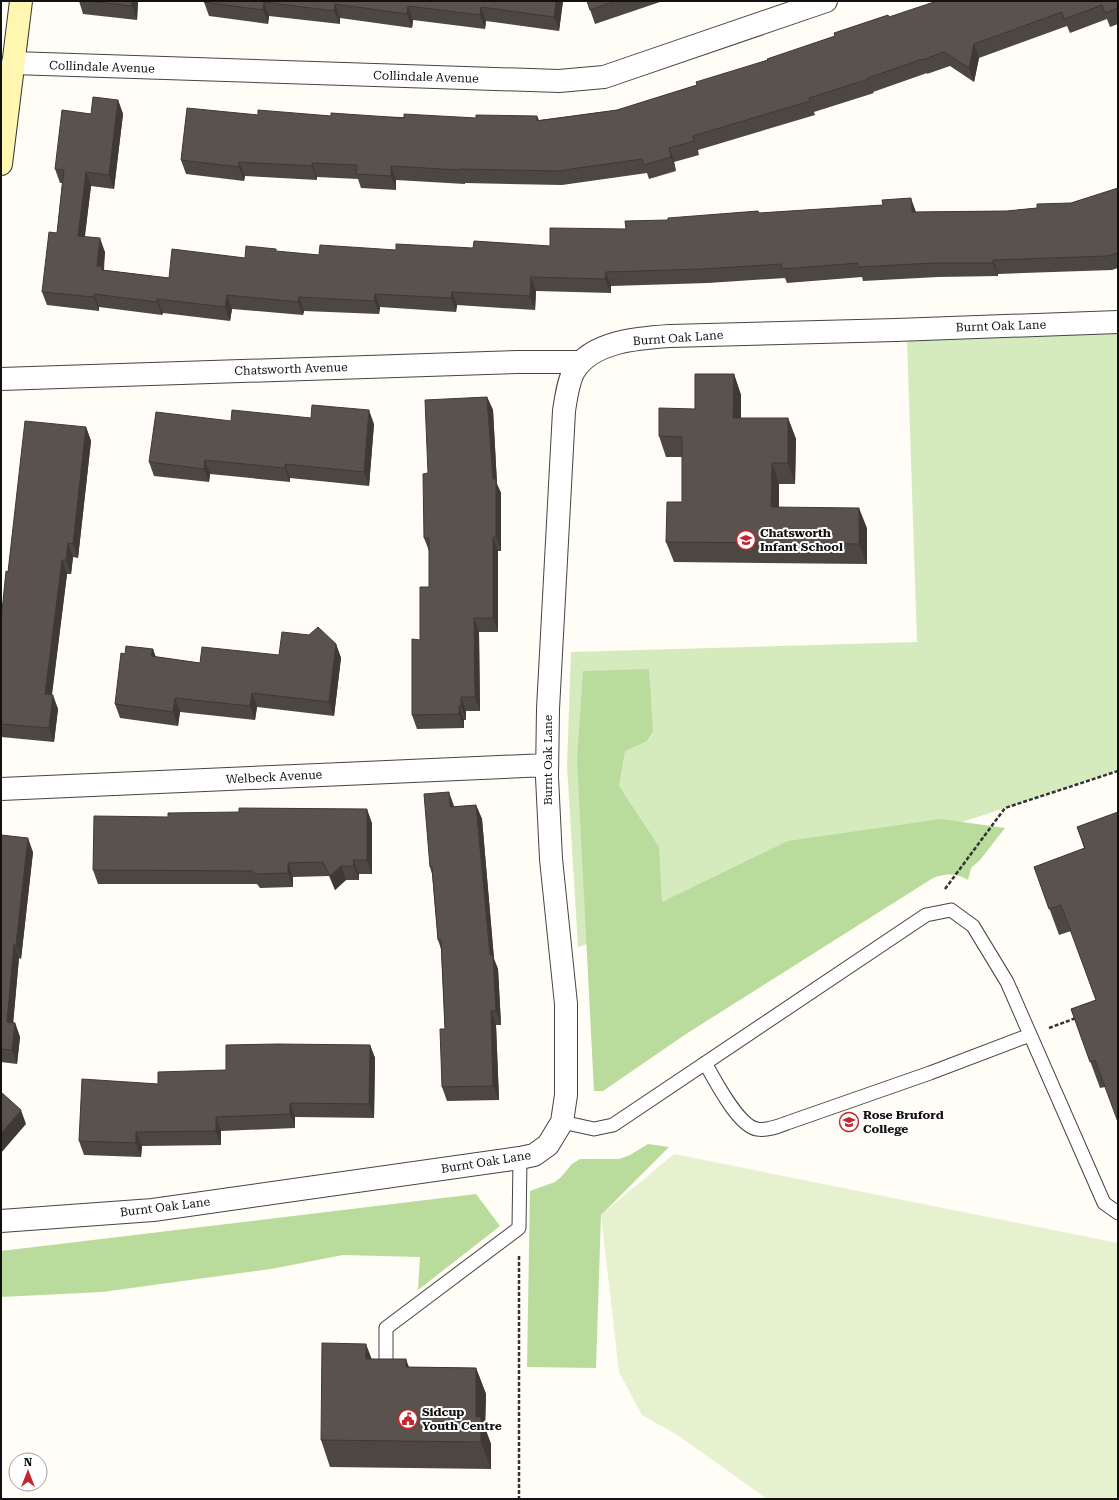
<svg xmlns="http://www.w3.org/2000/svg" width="1119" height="1500" viewBox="0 0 1119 1500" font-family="'Roboto Serif',serif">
  <rect width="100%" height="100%" fill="#fffdf5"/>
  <path fill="#d5ebbd" d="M1118,330V770L1005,808L578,947L567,766L571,652L917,642L907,340Z"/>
  <path fill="#b9dc9c" d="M649,669L653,731L647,741L625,751L619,786L659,847L662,902L788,841L941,819L1005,828L980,860L971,868L968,880C957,873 945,873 933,878L686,1034L603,1091H594L577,760L583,671Z
    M648,1144L669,1147L601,1215L596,1368L527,1367L530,1191L555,1182L561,1177L572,1164L580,1159H619L630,1155Z
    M476,1194L500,1226L418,1290L420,1257L343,1255L271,1269L102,1292L1,1297V1251Z"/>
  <path fill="#e6f2cf" d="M674,1154L1118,1243V1499H767L679,1436L642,1415L619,1372L601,1215Z"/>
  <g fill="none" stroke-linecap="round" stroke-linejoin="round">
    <g stroke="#444" stroke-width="15">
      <path id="lane" d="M705,1063C715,1080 738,1126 757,1129C767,1131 779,1126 787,1123L930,1073L1030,1035
        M562,1122L594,1129L613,1125L926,915L951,910L973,926L1007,982L1104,1203L1118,1213
        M386,1358V1328L519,1228L520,1158"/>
    </g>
    <g stroke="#444" stroke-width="24">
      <path id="street" d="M13,63L559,81L604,77L826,1
        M1,379L518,362H581
        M1,789L547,765
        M1,1221L153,1210L520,1158L534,1155L548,1145L562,1122L566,1095V1004L551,859L547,777L548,709L564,411C566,398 568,382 574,371C592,341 639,338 670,336L896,330L1118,322"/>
    </g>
    <g stroke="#333" stroke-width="24">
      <path id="secondary" d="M1,164L21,1"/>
    </g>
    <path stroke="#333" stroke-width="2.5" stroke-dasharray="4 2" stroke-linecap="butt" d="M945,889L1005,808L1118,771
      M1049,1028L1076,1018
      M519,1256V1499"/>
    <use href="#lane" stroke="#fff" stroke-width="13"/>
    <use href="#street" stroke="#fff" stroke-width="22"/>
    <use href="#secondary" stroke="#fff6b0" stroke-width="22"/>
  </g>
  <path fill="#4d4742" d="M79,1H138L137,20L83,14Z
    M204,1H563L559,31L486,21L485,29L413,20L412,28L340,18V24L269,16L268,24L209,16L204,2Z
    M587,1H663L595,24Z
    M1118,1V24L1110,27L1107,19L1070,33L1067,26L979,58L974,82L950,66L927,74V73L873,92L874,93L814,112L815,115L698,150L699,155L674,162L676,171L649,179L647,173L562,185L465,183V184L396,180V190L361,188L358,179L317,177V180L245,176L244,181L186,174L181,160L258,115L476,118L537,116L539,120L617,110L697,85L889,17Z
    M118,100L123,114L114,189L91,186L85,236L105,252L104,270L169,278L245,258L276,252L319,255L396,250L550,246L668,220L758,211L759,213L916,212L1007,211L1037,208L1071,203L1118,188V268L1112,270L998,274V276L938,277L863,281L862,277L787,283L785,278L708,283L611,286V293L536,291L535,310L457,305L456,312L380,307L379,314L304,311L303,315L232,309L230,321L163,313L162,315L99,307V311L47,305L42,292L57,233L62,183H60L55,169L91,114Z
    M734,374L741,395V418H788L796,439L795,484H779V507L867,528V564L674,562L666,542L682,502V457H666L659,436L695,409Z
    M487,397L493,410L497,484L501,493V551H498V632H479L480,711H466V720H464V728L417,729L412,715L420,640L429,587V551L424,538L428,473Z
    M231,421L374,424L369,486L290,478V482L210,474L209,482L154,476L149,462Z
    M86,427L91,441L78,558L73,557L71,574H67L52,695L58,709L54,742L1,737V621L8,572Z
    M336,644L341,658L334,716L257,707L255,720L180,712L178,726L120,718L115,704L125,654L153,649L155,657L200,663L279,655Z
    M476,805L482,819L494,959L498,969L501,1025H496L499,1100L447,1101L442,1087L445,1029L441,949L438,940L432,874L430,867L454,806V807Z
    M1118,812L1105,1087L1100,1088L1071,1009L1096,1000L1071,931L1059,935L1034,867L1084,848L1077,827Z
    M372,823V874H359V880H346L335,890L329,876L293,877V887L260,888L257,884H98L93,870Z
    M1,835L33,852L21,959L19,958L13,1022L15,1023L20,1037L17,1064L1,1062Z
    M370,1045L375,1058L374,1118L295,1117V1128L221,1131V1145L142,1146L141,1157L84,1155L79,1141L158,1084L226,1070Z
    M371,1359L409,1367L476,1368L486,1394L485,1428L491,1444V1469L330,1467L321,1440Z"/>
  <path fill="#3f3936" d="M132,1H138L137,20L132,6Z
    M556,1H563L559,31L554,17Z
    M264,2L269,16L268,24L263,10Z
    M335,4L340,18V24L334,11Z
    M408,6L413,20L412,28L407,14Z
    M481,7L486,21L485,29L480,15Z
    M974,44L979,58L974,82L969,68Z
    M118,100L123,114L114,189L109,175Z
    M669,148L674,162L676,171L671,157Z
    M239,162L245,176L244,181L239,167Z
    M312,163L317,177V180L312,166Z
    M391,166L396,180V190L391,176Z
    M86,172L91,186L83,249L78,236Z
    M911,198L916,212H912Z
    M100,238L105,252L103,269L108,280L97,266Z
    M993,260L998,274V276L993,263Z
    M606,272L611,286V293L605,279Z
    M531,277L536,291L535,310L530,296Z
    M452,292L457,305L456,312L451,298Z
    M94,294L99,307V311L94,297Z
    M375,294L380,307L379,314L374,301Z
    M227,295L232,309L230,321L225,307Z
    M299,297L304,311L303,315L298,302Z
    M157,299L163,313L162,315L157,302Z
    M734,374L741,395V438L733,418Z
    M487,397L493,410L497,484L501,493V551L496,537L493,479Z
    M369,410L374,424L369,486L364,472Z
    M788,418L796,439L795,484L788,463Z
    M86,427L91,441L78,558L73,544Z
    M205,460L210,474L209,482L204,469Z
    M772,463L779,484V527L771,507Z
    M285,464L290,478V482L285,468Z
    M859,508L867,528V564L859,544Z
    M493,537L498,551V632L493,618Z
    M68,543L73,557L71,574L66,560Z
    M62,560L67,574L50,708L45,694Z
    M474,618L479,632L480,711L475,697Z
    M336,644L341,658L334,716L329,702Z
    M153,649L158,663L151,656Z
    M252,693L257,707L255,720L250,706Z
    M53,695L58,709L54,742L49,728Z
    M461,697L466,711V720L461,706Z
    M175,698L180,712L178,726L173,712Z
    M459,706L464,720V728L459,714Z
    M449,792L454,806L455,821L450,807Z
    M476,805L482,819L494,959L498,969L501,1025L496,1011Z
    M367,809L372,823V874L367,860Z
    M28,838L33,852L21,959L16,945Z
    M353,860L359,874V880L354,866Z
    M288,863L293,877V887L288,873Z
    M341,866L346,880L335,890L330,876Z
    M14,944L19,958L12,1036L7,1022Z
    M491,1011L496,1025L499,1100L493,1086Z
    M15,1023L20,1037L17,1064L12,1050Z
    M370,1045L375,1058L374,1118L369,1104Z
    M290,1103L295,1117V1128L290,1114Z
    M21,1110L26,1124L1,1153V1133Z
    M216,1117L221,1131V1145L216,1131Z
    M136,1132L142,1146L141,1157L136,1143Z
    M366,1344L376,1370L366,1359Z
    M406,1359L416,1386L406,1367Z
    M476,1368L486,1394L485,1428L491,1444V1469L481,1442L476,1417Z"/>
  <path fill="#5a524d" stroke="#3f3936" d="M90,1H132V6Z
    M204,1H556L554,17L481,7L480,15L408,6L407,14L335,4L334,11L264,2L263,10L204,2Z
    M587,1H616L590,10Z
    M937,1H1118V8L1105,13L1102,5L1064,19L1062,12L974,44L969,68L944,52L922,60V59L868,78L869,79L809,98L810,101L693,136L694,141L669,148L671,157L644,165L642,159L557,171L460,169V170L391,166V176L356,174L357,165L312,163V166L239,162V167L181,160L187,108L258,115V110L331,116V113L404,118V114L476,118V115L537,116V121L617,110L697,85L696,82L768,60L767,59L835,36L834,33L888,15L889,17Z
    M93,97L118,100L109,175L86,172L78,236L100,238L97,266H102V270L169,278L172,249L245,258L246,246L276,249V251L319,255L320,245L396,250V244L473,248L474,241L550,246V228L626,229L625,221L668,220V218L758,211L759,213L883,205L882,200L911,198L912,212L1007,211L1037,208V204L1071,203L1118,188V253L1107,256L993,260V263H933L858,267V263L782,269L781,264L703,269L606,272L605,279L531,277L530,296L452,292L451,298L375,294L374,301L299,297L298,302L227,295L225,307L157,299V302L94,294V297L42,292L49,232L57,233L64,170L55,169L62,110L91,114Z
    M695,374H734L733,418H788V463H772L771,507L859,508V544L666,542L667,502H682V437L659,436V408L695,409Z
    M487,397L493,479H496V537H493V618H474L475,697H461V706H459V714L412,715V639L420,640V587H429V538H424L423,474L428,473L425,400Z
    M312,405L369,410L364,472L285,464V468L205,460L204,469L149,462L156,412L231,421L232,410L311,418Z
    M25,421L86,427L73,544L68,543L66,560H62L45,694L53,695L49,728L1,724V621L6,571L8,572Z
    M318,627L336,644L329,702L252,693L250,706L175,698L173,712L115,704L121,653L125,654L126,646L153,649L151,656L200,663L202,647L279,655L282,632L309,635Z
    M449,792L450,807L476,805L490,955H493L496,1011H491L493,1086L442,1087L440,1029H445L441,940H438L432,867H430L424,794Z
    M239,808L367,809V860H353L354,866H341L330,876L323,862L288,863V873L255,874L252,871L93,870L94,816L168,817V813L239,812Z
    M1118,812V1122L1095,1060L1090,1062L1071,1009L1096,1000L1061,905L1049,909L1034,867L1085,848L1077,827Z
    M1,835L28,838L16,945L14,944L7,1022L15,1023L12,1050L1,1049Z
    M278,1044L370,1045L369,1104L290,1103V1114L216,1117V1131L136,1132V1143L79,1141L82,1079L158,1084V1072L226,1070V1045Z
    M1,1092L21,1110L1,1133Z
    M322,1343L366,1344V1359H406V1367L476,1368V1417H481V1442L321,1440Z"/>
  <defs>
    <g id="school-ring" transform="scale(1)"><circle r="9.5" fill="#fff" stroke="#c4262e" stroke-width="1.5"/><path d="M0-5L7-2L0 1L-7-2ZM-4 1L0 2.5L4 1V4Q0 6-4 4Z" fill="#c4262e"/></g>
    <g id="university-ring" transform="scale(1)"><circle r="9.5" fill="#fff" stroke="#c4262e" stroke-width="1.5"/><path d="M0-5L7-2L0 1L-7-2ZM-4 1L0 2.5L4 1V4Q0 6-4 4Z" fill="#c4262e"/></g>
    <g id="civic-ring" transform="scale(1)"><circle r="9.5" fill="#fff" stroke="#c4262e" stroke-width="1.5"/><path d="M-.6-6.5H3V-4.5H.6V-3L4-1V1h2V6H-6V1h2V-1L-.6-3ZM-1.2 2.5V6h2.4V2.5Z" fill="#c4262e"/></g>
  </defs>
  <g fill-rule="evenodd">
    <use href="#school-ring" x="746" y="540"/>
    <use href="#university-ring" x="849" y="1122"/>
    <use href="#civic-ring" x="408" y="1419"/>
  </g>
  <g text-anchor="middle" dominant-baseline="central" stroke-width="4" stroke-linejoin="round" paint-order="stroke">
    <g font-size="12" fill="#111" stroke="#fff">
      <text transform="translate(102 67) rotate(2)">Collindale Avenue</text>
      <text transform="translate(426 77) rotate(2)">Collindale Avenue</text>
      <text transform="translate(1001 326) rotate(-2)">Burnt Oak Lane</text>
      <text transform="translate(678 338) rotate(-4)">Burnt Oak Lane</text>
      <text transform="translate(291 369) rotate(-2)">Chatsworth Avenue</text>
      <text transform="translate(548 760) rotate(-90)">Burnt Oak Lane</text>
      <text transform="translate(274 777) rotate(-3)">Welbeck Avenue</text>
      <text transform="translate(486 1162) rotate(-9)">Burnt Oak Lane</text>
      <text transform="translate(165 1207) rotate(-7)">Burnt Oak Lane</text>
    </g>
    <g font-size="12" font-weight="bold" fill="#111" stroke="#fff" text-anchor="start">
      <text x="760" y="533">Chatsworth<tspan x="760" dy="14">Infant School</tspan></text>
      <text x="863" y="1115">Rose Bruford<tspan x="863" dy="14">College</tspan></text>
      <text x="422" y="1412">Sidcup<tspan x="422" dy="14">Youth Centre</tspan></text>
    </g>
  </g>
  <rect width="1119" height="1500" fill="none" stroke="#111111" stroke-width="4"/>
  <g transform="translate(28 1472)"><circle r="19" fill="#ffffff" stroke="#a0a0a0"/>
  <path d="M0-3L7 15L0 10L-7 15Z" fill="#c4262e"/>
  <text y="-6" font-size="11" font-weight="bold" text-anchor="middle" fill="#111111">N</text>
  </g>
</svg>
